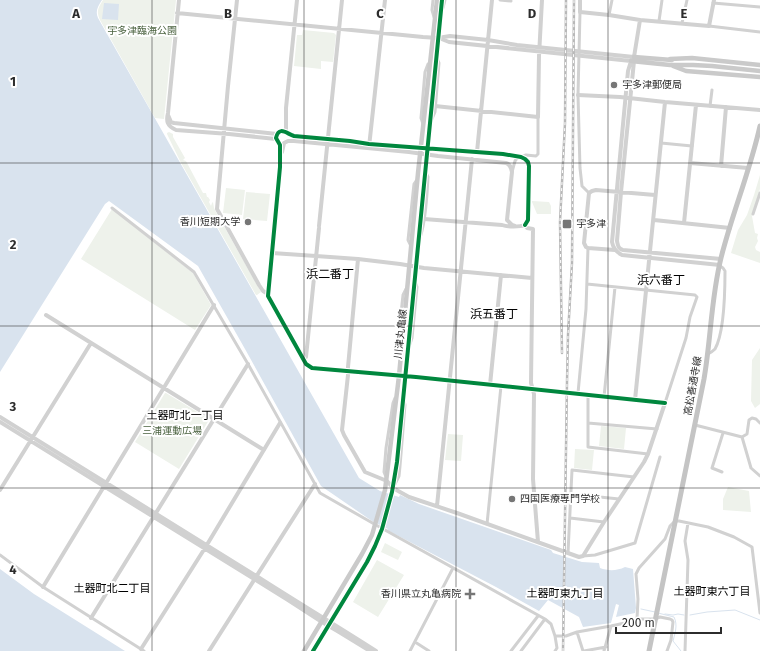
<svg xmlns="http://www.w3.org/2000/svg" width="760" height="651" viewBox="0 0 760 651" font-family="'Fira Sans','Noto Sans JP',sans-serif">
  <rect width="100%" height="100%" fill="#fff"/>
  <path fill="#eef2eb" d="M103,0H176L164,119L155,118L100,20C96,11 98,8 103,0Z
    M303,30L334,33L336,35L333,62L321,61V69L294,66L297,35H302Z
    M169,132L173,134V137L185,158L183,160L186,161L203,193H206L207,197H208L210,200L209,202L211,206L212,203L213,202L214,208L216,212L261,292L257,295H256L180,161L167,134V133Z
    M760,175V189L752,216L755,233L758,234L757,238L758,241L755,247L756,250L760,252V263L731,253L738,230L747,215L754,195Z
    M226,188L245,190L242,215L223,213Z
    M246,192L270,194L267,221L243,219Z
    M532,201L549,202L551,206V214H537L532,202Z
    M112,209L193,273L211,305L195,330L81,259Z
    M760,348V404L755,408L751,401L752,360Z
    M165,393H166L209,419V420L179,469L135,442Z
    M601,426L626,428L624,449L599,446Z
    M448,434L463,435L461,461L445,460Z
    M575,449L594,450L592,470L574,468Z
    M728,487L749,491L751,512L723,510V499Z
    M385,543L402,552L398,560L381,552Z
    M377,560L404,575L378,617L353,602Z"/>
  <path fill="#d9e3ee" d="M0,0H102C98,6 95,11 98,18L359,478L380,491L399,497L400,495L419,504L551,550L553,553L582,562L599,563L600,568C608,571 617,571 625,567L633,569L636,608L635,613L616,617L619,605L616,604L611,623L583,627L579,617L548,600L539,611L496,587L387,530L388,529L372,521L321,486L245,349L198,266L109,201L105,204L0,372Z
    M104,3L119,4L118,20L102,19Z
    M0,569L34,594L125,651H0Z"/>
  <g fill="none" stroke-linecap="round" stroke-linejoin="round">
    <path stroke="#d9e3ee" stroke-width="1" d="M641,609L655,612
      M658,613L674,617C678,625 675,633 673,641L681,651
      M665,614L673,615L678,614L684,615
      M690,615L707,612L735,610L760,620"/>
    <path stroke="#d1d1d1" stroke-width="3" d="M433,0L432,10L434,17
      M500,0L511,1
      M713,3L760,7
      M443,8L445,0
      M580,12L578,95L580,168L582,186L589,193
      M609,15L612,0
      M659,21L662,0
      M682,23L687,0
      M709,26L760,32
      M710,106L712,90
      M432,119L435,112L439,63L437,58
      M423,124L421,118L425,72L428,64
      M661,143L692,146
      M521,157L526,155L536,156L538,154V117
      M512,172L515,161L518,157
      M112,208L194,272L248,364L320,493L376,525L545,619L521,651
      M753,214L760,193
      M419,240C426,225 427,194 428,177L426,173
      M411,246L408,240L414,184L416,181
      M587,284L695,295L697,297L690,317L686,338L665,403
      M410,344L412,338L417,287L416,284
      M400,350L398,342L403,295L406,289
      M708,354C710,353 713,351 715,349C724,333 725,290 725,271L723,268L720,266
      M578,393L586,309L588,248
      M588,395V447L648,454
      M604,397L615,287
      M588,423L657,429
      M695,425L742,437L747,434L749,420L752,418L756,419L760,423
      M742,437L751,468L760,476
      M722,472L712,468L723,433
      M386,477L384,472L386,448L393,403L395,398
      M395,484L399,476L400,466L405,405L404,400
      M571,494L619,499
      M570,518L604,522
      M487,524L501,386
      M568,553L572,470L634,477
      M0,555L43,587L144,651
      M583,556L595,555L635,543L660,457
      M545,619L551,624L555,636
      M637,619L638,599L636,574L639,568L665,539L670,526L675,521H679L708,527L734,537L752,547L760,613
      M577,632L583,651
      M415,642L429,651
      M410,651L453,568
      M511,651L538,616
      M555,651L557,648L555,636H566L577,632L611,626L634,621L637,619H655L660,617L670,619L672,620L673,622L671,640L667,651
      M584,651L606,647
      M604,651L611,626
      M685,651L688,560L685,541L688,523"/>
    <path stroke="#d1d1d1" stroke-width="4" d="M179,0L168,113C166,121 167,126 176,130L229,134L276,139
      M237,0L228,86L217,209L259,285L263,291L268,294
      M580,0V12L609,15L640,20L709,26L714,0
      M177,13L423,37L438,38L450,36L488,40L517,45L634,57
      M640,20L634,57V61L621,192L617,241C618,245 618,249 623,250L721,259
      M439,38L449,42L631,61
      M632,59L631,61L628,71L612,242C613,248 616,252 622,255L720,265
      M578,95L620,97L665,102L760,110
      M435,106L538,117L539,56L542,0
      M168,115L171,122L174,123L277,134
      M286,132V108L297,0
      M369,147L385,0
      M282,152L284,143L288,141H294L409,152L438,156L506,163C510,164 511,167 512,172L507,220L512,225L515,226
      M477,152L492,0
      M690,163L748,168
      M721,166L726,107
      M424,219L502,225C507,227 520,227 525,225
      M654,220L730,228
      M684,223L696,105
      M525,225L527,228L533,229L531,383L534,394L533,479L538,542
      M319,226L342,0
      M615,250L588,248L586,247L584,243L589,193L592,191L596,190L655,195
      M272,253L316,256L358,259L400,264L424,268L532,278
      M358,259L348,367C348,370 348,373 348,375L342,430L344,435L365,472L387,481L393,488L400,492L409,497L457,513L579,557L583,556L604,522L644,462L648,454L665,403L416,377L312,368L306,364L268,296L280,167V145L276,138C279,125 287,134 294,136L350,141L369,144L503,154L521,157L525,159L528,162L529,166L528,220L525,225
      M46,315L264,450
      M303,359L306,357L319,228
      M490,385L501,275
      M635,400L665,102
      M0,417C86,470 172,524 258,577C297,602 337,626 376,651
      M0,422L288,600L322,622L339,632L370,651
      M0,490L91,343
      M437,506L472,159
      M43,587L214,305
      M91,618L248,364
      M141,649L205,548L280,423
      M209,651L315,484"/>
    <path stroke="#cacaca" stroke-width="4.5" d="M634,57L672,60
      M670,59L692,58L760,65
      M631,61L670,65H693L712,66L760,71
      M673,66L686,71L760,77
      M304,651L362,554L372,535L385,490L399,376L418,173L437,0
      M313,651L367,562L375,546L382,529L392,492L397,462L442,0"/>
    <path stroke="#c4c4c4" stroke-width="5" d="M649,651L704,379C711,339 711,298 721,258C732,214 750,171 760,126"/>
    <g stroke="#b8b8b8" stroke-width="2.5">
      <path id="rail" d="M562,353L560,222L565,123L566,0
        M563,651L567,382L568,335L572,263L574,0"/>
    </g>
    <use href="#rail" stroke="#fff" stroke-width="1" stroke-dasharray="3" stroke-linecap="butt"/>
    <g stroke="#fff" stroke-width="6">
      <path id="cycleway" d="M525,225L528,220L529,166L528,162L525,159L521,157L503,154L369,144L350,141L294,136C287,134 279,125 276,138L280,145V167L268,296L306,364L312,368L416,377L665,403
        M313,651L367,562L375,546L382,529L392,492L397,462L442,0"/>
    </g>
    <use href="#cycleway" stroke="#00873e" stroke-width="4"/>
  </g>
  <path fill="none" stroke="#2c2c2c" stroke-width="1" stroke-opacity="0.55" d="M152,0V651M304,0V651M456,0V651M608,0V651M0,163H760M0,326H760M0,488H760"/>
  <g fill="#767676" stroke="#fff" stroke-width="1.5">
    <circle cx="614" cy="85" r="4"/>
    <circle cx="248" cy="222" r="4"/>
    <rect x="562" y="219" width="10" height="10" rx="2"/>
    <circle cx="512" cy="499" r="4"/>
    <path d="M468 588h4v4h4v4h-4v4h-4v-4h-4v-4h4z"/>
  </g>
  <g text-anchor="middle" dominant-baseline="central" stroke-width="4" stroke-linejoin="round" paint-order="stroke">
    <g font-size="10" fill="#4a623f" stroke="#fff">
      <text x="142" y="31">宇多津臨海公園</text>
      <text x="172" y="431">三浦運動広場</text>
    </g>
    <g font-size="10" fill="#2c2c2c" stroke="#fff" text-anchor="start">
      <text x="622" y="85">宇多津郵便局</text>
      <text x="240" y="222" text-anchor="end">香川短期大学</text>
      <text x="576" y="224">宇多津</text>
      <text x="520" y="499">四国医療専門学校</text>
      <text x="461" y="594" text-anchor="end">香川県立丸亀病院</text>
    </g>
    <g font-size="10" fill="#2c2c2c" stroke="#fff">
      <text transform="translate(401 334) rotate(-84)">川津丸亀線</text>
      <text transform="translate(693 386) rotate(-80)">高松善通寺線</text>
    </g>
    <g font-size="11" fill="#000" stroke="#fff">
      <text x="185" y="415">土器町北一丁目</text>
      <text x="112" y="588">土器町北二丁目</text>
      <text x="712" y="591">土器町東六丁目</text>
      <text x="565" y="593">土器町東九丁目</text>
    </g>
    <g font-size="12" fill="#000" stroke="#fff">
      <text x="330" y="274">浜二番丁</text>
      <text x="661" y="280">浜六番丁</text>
      <text x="494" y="314">浜五番丁</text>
    </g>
  </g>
  <g font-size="13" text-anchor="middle" font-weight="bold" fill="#2c2c2c" stroke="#fff" stroke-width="4" stroke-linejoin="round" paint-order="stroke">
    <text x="76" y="18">A</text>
    <text x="228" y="18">B</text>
    <text x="380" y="18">C</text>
    <text x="532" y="18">D</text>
    <text x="684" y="18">E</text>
    <text x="13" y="86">1</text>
    <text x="13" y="249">2</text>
    <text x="13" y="411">3</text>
    <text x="13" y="574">4</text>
  </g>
  <path d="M616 627v6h105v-6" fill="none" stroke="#2c2c2c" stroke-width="2"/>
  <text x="622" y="627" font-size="12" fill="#2c2c2c" stroke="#ffffff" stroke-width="3" paint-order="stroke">200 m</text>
</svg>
